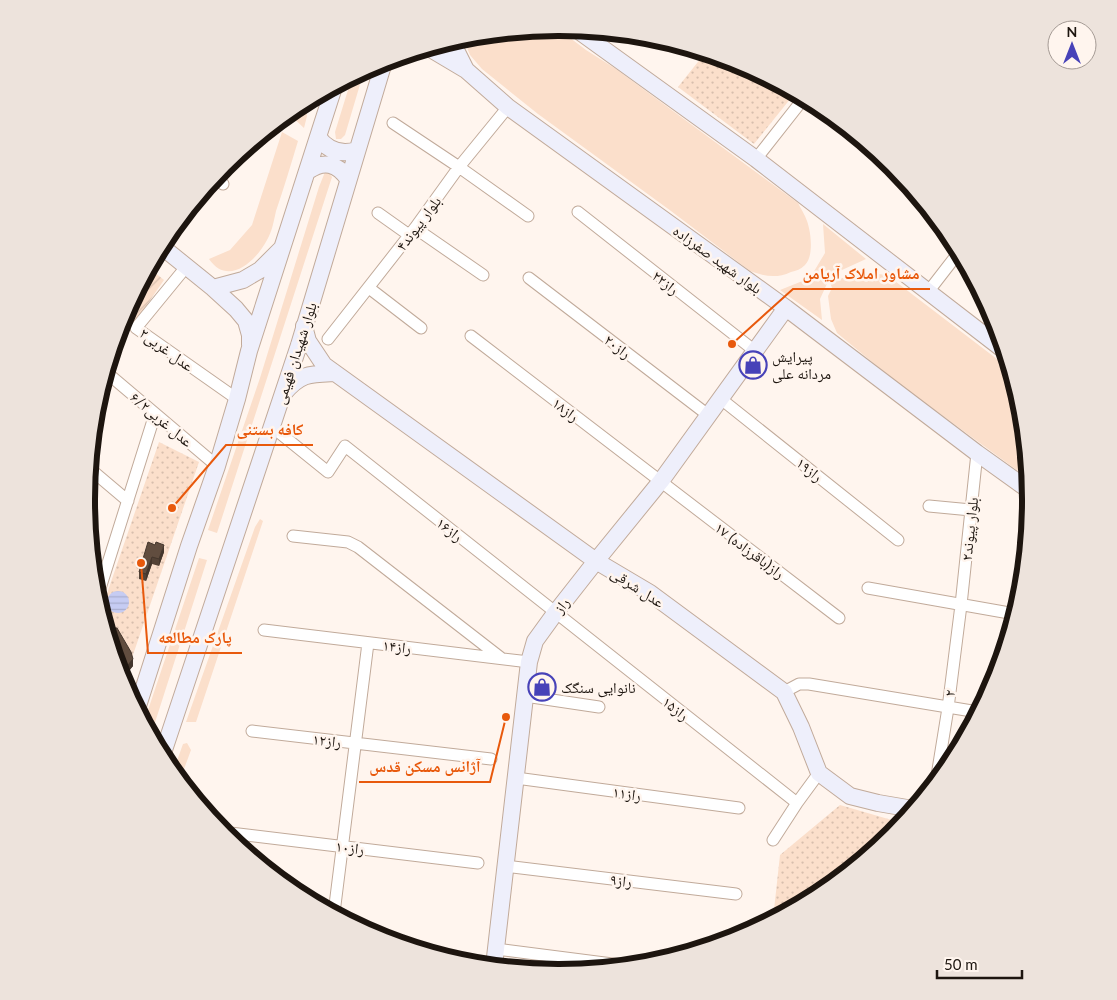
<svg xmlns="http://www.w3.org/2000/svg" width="1117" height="1000" viewBox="0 0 1117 1000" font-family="Lato,'Noto Naskh Arabic',sans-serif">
  <defs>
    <pattern id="park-dots" width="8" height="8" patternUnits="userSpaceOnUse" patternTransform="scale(1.25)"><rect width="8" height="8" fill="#fbdfcb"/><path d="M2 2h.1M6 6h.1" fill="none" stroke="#d7bead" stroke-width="1.8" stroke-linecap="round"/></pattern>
    <pattern id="garden-furrows" width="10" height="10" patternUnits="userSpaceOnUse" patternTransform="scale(1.25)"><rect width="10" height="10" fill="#fbdfcb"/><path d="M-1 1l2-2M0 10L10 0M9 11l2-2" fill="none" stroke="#d7bead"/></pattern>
    <pattern id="water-rules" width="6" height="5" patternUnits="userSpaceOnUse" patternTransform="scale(1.25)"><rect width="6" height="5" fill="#c6ccf3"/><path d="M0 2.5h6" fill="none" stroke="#aaaecf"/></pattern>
  </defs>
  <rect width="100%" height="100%" fill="#fff5ee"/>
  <path fill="#fbdfcb" d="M557,28L586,50L616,69L798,203C801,209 805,215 807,221C811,232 814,256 805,265C801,269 796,271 791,272C776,279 764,276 750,271L671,211L538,114L482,69L470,55L463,38L467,37Z
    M364,71L345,135L341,139H336L335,132L352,77Z
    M305,102L307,116L304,128L289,114L296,107Z
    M282,132L298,141C291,164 284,188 276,211C274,220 272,232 267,240C256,261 228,287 209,259L230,250L252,225Z
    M325,172L329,173L332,177L217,533L208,530L260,378L319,187Z
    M823,224L866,259L831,275L820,299L822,320L780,290L810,278L825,253Z
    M861,272L887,275L1010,369L1022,408L1029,479L894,380L837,333L831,319L828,296L832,288L830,282Z
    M260,519L263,521L196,722H186L255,527Z
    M199,558L207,560L151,735L144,722Z
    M187,743L191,750L180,780L173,772L183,744Z"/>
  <path fill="url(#park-dots)" d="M705,53L740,64L795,93L754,144L678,87Z
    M159,442L199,462L123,684L101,611Z
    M840,805L902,823L892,834L821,893L773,919L780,855Z"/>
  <path fill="url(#garden-furrows)" d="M149,268L164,280L110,358L122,319Z"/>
  <path fill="url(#water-rules)" d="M107 602a11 11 0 1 1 22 0a11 11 0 1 1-22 0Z"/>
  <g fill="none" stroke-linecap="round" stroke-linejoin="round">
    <g stroke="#c1aa9a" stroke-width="13">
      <path id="street" d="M393,123L459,167L528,216
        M756,159L804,98
        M215,178L223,184
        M578,212L755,351
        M378,213L409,235
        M415,228L483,275
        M186,267L136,328L237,399
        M529,278L708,415
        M369,288L421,328
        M928,292L959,252
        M471,336L839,618
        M328,339L415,228L459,167L508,107
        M106,372L217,466
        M721,399L898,540
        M271,426L328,472L345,446L797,803
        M89,468L128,501
        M929,506L971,510
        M293,536L348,542L358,547L501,658
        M868,588L1015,614
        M97,598L155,414
        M264,630L529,662
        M784,692L799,684H809L978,712
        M525,696L599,707
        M252,731L491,759
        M516,778L739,808
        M936,782L948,708L961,605L977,453
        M222,832L478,863
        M773,840L797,803L819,773
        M505,866L736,894
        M334,913L368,643
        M496,949L628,966"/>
    </g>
    <g stroke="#c1aa9a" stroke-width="18">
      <path id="secondary" d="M576,29L756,159L1005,351
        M455,40L456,50L466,70
        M429,48L466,70L508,107L786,308L977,453L1030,491
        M318,137C328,151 341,155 357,150
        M308,171C324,160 337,163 348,179
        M161,246L213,288L236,309L246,321L250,335V345
        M213,288L243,280L260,270L281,249
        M304,326L308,341L324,365L596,561L650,593L784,692L801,727L819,773L850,796L878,803L913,809
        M284,393C301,373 310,374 335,373
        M137,709L189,546L217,466L237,399L249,351L334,87
        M162,756L299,345L384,62
        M494,966L529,662L535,641L556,612L596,561L661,481L786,308"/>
    </g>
    <use href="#street" stroke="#fff" stroke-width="11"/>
    <use href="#secondary" stroke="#eeeffb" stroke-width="16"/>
  </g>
  <path fill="#534236" d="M673,43L681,46L679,48Z
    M155,545L164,552L159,566L152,564L146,581L139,579V572Z
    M115,628L133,666L128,672L120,656L115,635Z"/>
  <path fill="#44362c" d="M164,545V552L159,566V559Z
    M152,557V564L146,581V574Z
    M133,659V666L128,672L120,675L118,669Z"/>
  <path fill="#614d3f" stroke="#44362c" d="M148,542L155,545L156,542L164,545L159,559L152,557L146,574L139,572Z
    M115,628H117L131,652L133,659L128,665L118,669L116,660L121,655Z
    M785,907L788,911L764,923Z"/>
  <defs>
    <g id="shop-ring" transform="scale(1.4375)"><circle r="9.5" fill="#fff5ee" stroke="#4742b8" stroke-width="1.5"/><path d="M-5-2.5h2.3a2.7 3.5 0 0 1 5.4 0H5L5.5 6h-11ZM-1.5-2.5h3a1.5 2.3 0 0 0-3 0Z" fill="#4742b8"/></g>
  </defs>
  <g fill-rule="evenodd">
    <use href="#shop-ring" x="753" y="365"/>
    <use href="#shop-ring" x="542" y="687"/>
  </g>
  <g text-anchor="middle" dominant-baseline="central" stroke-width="5" stroke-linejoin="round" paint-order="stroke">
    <g font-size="15" fill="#1d150f" stroke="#fff5ee">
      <text transform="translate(418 223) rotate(-53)">بلوار پیوند۴</text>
      <text transform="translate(718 259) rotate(36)">بلوار شهید صفرزاده</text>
      <text transform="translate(666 282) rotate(38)">راز۲۲</text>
      <text transform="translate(618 346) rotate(37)">راز۲۰</text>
      <text transform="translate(167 349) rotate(36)">عدل غربی۲</text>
      <text transform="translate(295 353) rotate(-72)">بلوار شهیدان فهیمی</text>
      <text transform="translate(566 409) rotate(37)">راز۱۸</text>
      <text transform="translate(162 419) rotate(40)">۶/۲عدل غربی</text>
      <text transform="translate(810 469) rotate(39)">راز۱۹</text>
      <text transform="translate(450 529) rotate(38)">راز۱۶</text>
      <text transform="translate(969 529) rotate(-84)">بلوار پیوند۲</text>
      <text transform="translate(750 550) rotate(37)">۱۷ راز(باقرزاده)</text>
      <text transform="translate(638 587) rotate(33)">عدل شرقی</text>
      <text transform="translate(561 605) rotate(-52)">راز</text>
      <text transform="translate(397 646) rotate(7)">راز۱۴</text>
      <text transform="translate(949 693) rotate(-82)">۲</text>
      <text transform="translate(676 708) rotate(38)">راز۱۵</text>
      <text transform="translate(327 740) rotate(7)">راز۱۲</text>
      <text transform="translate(627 793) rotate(8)">راز۱۱</text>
      <text transform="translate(350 847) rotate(7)">راز۱۰</text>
      <text transform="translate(621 880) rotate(7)">راز۹</text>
    </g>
    <g font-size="15" fill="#1d150f" stroke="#fff5ee" text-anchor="start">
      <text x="772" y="356">پیرایش<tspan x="772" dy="17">مردانه علی</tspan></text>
      <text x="561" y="687">نانوایی سنگک</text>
    </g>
  </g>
  <path d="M0 0H1117V1000H0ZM558 36H559A463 463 0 0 1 1022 499V501A463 463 0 0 1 559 964H558A463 463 0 0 1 95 501V499A463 463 0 0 1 558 36Z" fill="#ede3dc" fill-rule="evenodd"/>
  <path fill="none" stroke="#1d150f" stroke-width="6" d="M558 36H559A463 463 0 0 1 1022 499V501A463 463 0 0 1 559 964H558A463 463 0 0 1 95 501V499A463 463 0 0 1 558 36Z"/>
  <path fill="none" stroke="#e8590c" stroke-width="2" d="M732 344L793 289H930M172 508L226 445H313M141 563L148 653H242M506 717L490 782H359"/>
  <g fill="#e8590c" stroke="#fff5ee" stroke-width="2">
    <circle cx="732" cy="344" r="5"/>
    <circle cx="172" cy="508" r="5"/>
    <circle cx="141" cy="563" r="5"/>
    <circle cx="506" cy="717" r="5"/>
  </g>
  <g font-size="16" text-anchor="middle" font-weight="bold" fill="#e8590c" stroke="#fff5ee" stroke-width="5" stroke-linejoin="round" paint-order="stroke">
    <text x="861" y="279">مشاور املاک آریامن</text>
    <text x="270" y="435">کافه بستنی</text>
    <text x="195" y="643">پارک مطالعه</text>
    <text x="425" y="772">آژانس مسکن قدس</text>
  </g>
  <g transform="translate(1072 45)"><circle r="24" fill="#fff5ee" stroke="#a59b95"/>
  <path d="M0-4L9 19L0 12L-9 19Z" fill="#4742b8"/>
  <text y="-8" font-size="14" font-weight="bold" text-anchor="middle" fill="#1d150f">N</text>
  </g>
  <path d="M937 970v8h85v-8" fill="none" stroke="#1d150f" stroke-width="2.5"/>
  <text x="944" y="970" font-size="15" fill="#1d150f" stroke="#fff5ee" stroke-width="4" paint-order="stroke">50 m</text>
</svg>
